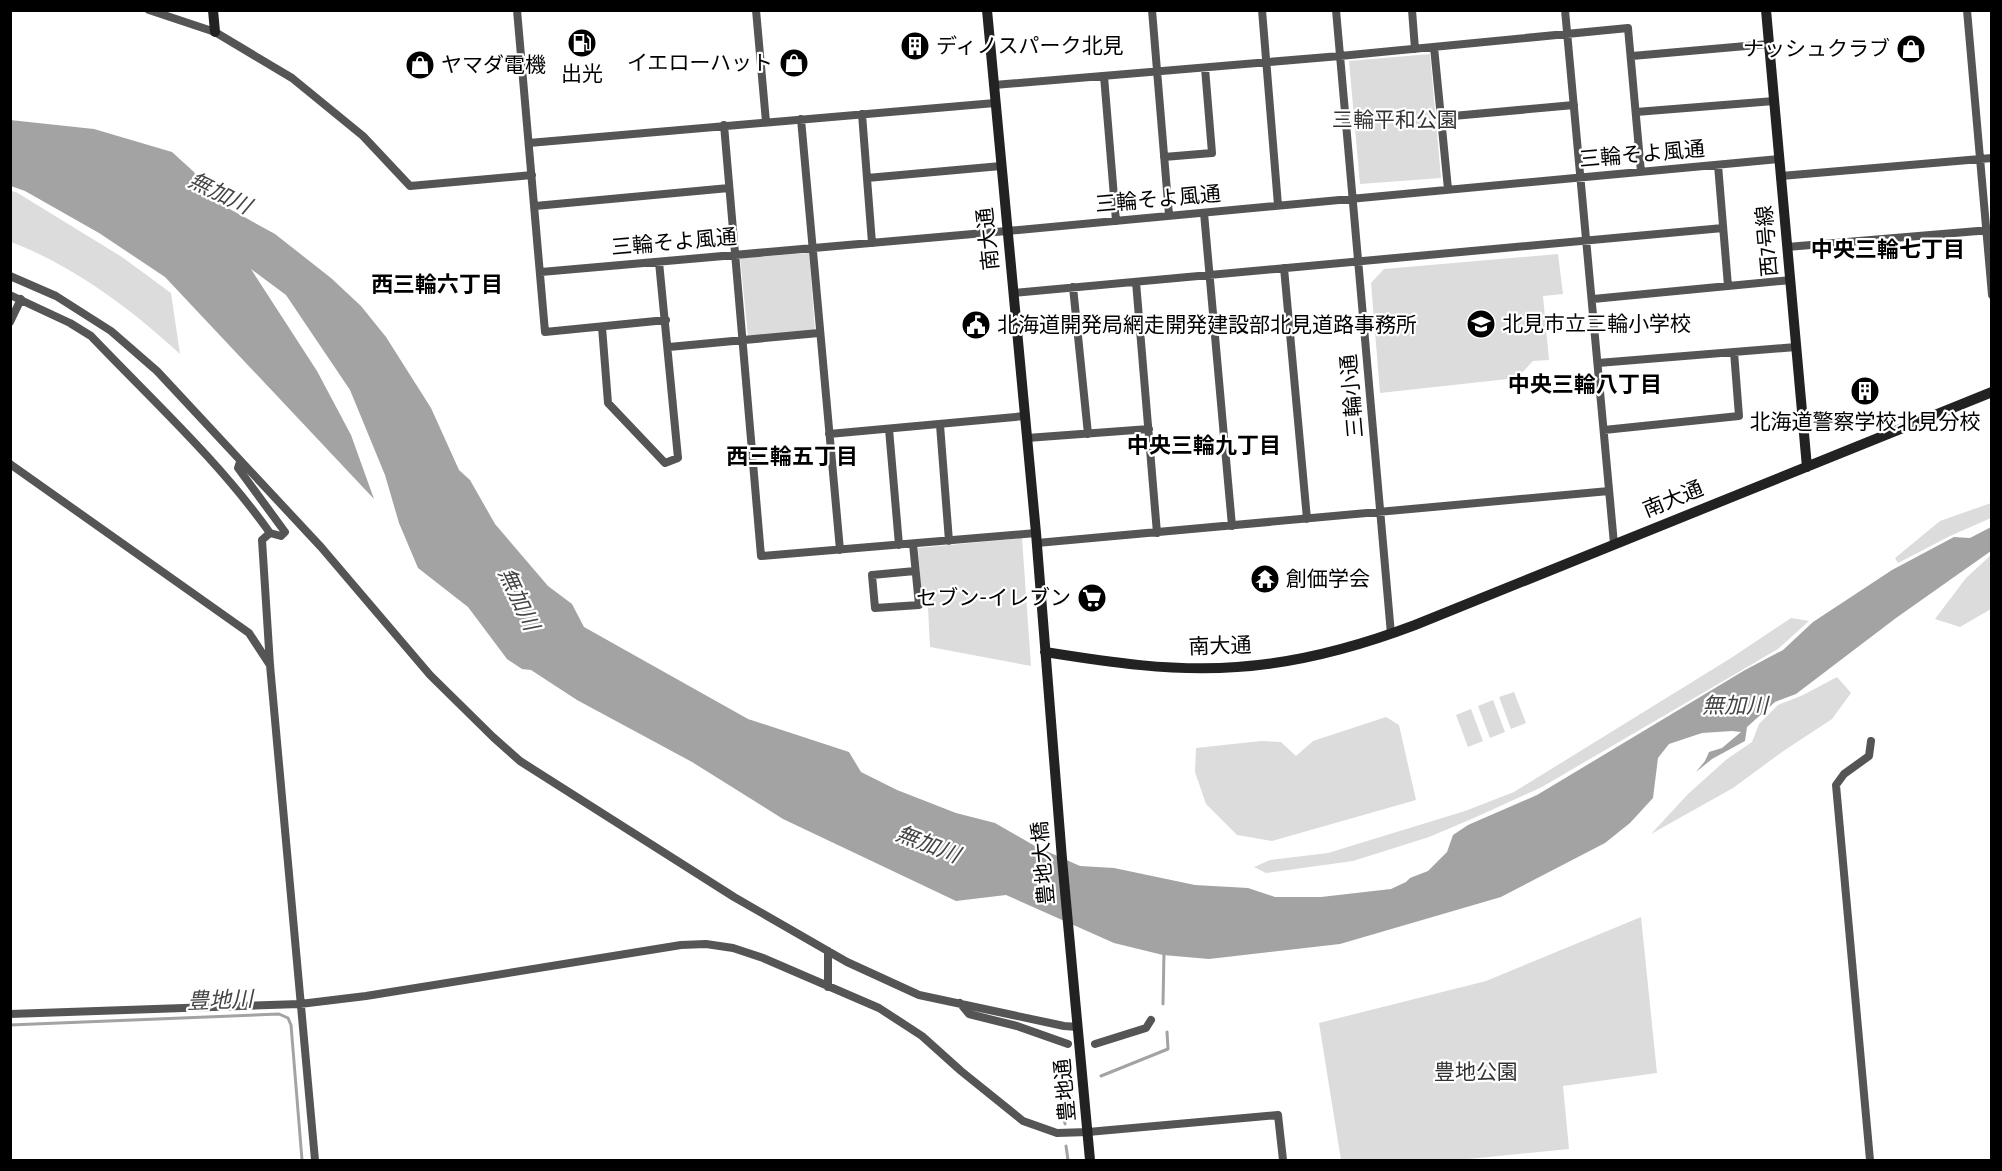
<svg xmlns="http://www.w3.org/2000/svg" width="2002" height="1171" viewBox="0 0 2002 1171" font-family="'Fira Sans Condensed','Noto Sans JP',sans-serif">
  <rect width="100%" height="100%" fill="#fff"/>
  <path fill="#dcdcdc" d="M1430,54L1441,178L1360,184L1349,61Z
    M10,191L16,192L122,257L171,293L180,354C131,309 74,266 11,242Z
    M809,253L815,330L748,336L740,258Z
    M1558,254L1563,294L1543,296L1549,360L1533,361L1517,378L1380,393L1371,283L1384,269Z
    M1991,503V518L1950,536L1898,563L1895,558L1940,521Z
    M1022,538L1031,666L930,647L928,608L922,602L918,548Z
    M1991,555V609L1960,627L1935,619L1966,578Z
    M1791,618L1809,621L1778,649L1542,787L1474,818L1429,837L1353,861L1266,873L1254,867L1270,860L1328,853L1465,811L1514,792L1731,658Z
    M1837,677L1851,693L1832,719L1782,752L1733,788L1651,834L1688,794L1727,759L1752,742L1759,724L1778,705L1803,695Z
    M1514,692L1526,723L1511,729L1499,697Z
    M1493,700L1505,732L1490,738L1478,706Z
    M1471,709L1483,741L1468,747L1456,715Z
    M1386,717L1399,725L1416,800L1272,841L1237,835L1206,804L1195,772L1196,748L1261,741L1281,742L1296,756L1313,741Z
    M1641,917L1657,1073L1563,1086L1569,1149L1458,1160H1341L1319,1023L1486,981Z"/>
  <path fill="#a3a3a3" d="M10,120L94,129L172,152L194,172L206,196L275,234L331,278L361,306L386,337L431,408L459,470L470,480L495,524L548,586L572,604L584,627L748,719L849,752L861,772L897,790L956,813L995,823L1035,846L1080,866L1114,868L1195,885L1248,888L1275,897H1321L1391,889L1406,882L1410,878L1428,871L1447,852L1453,835L1468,825L1537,795L1745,670L1783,650L1813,622L1892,570L1954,537L1970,538L1991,527V551L1896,618L1796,694L1775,702L1747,727L1745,741L1712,759L1696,772L1705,761L1709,752L1722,748L1741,732L1732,731L1702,733L1669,744L1658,758L1653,798L1630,823L1605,843L1501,897L1340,944L1209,959L1163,955L1114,943L1006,895L956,901L783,819L692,762L577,700L531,670L522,669L507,659L468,607L418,568L399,523L385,475L350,390L286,295L251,269L317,371L351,435L374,499L165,277L99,233L25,191L11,186Z"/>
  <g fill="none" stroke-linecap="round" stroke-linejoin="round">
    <path stroke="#a3a3a3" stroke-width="3" d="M1163,1004L1164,952
      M10,1025L279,1014L288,1018L291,1025L302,1160
      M1101,1076L1168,1049L1167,1032
      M1065,1124L1064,1106L1071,1096
      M1066,1146L1068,1160"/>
    <path stroke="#555" stroke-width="8" d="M149,10L215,32L292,78L363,136L410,186L532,175
      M517,10L545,332L666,320
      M756,10L766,122
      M1152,10L1169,215
      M1262,10L1278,205
      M1336,10L1391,634
      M1412,10L1415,49
      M1565,10L1614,544
      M1967,10L1992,295
      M1434,47L1448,189
      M1632,56L1769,44
      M1104,76L1116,221
      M994,85L1340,56L1628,28L1641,172
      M1636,112L1774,101
      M862,114L872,243
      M1442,117L1574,105
      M801,119L840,550
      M724,125L761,556L1036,533
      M529,143L995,103
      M1164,157L1212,153L1205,68
      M1718,165L1728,286
      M1781,176L1992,158
      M867,178L1001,166
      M535,206L729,188
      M1204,213L1232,526
      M1787,247L1990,230
      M1284,268L1307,519
      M541,272L1007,231L1779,159
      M10,276L56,296L111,331L157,371L321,547L430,675L493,737L520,761L734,897L847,962L919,995L1064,1026L1078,1027
      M1136,282L1157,533
      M1073,287L1088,434
      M1013,293L1723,228
      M10,295L70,323L91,336C152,400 219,461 270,533
      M1593,299L1791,280
      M10,322L21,299
      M602,327L608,403L665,463L678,458L659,262
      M669,347L819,333
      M1598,363L1796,347
      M940,425L949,541
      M889,429L899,545
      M1604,430L1739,416L1734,352
      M829,434L1025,416
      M1027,438L1149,429
      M240,462L238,468L285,532L281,536L270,533L262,540L270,665L315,1160
      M10,464L249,633L270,665
      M1037,543L1609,491
      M913,544L919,605L875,608L872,575L915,571
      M828,951V987
      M960,1003L969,1014L1017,1026L1068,1044
      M10,1014L300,1004L366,996L681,945L706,944L733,948L763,958L879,1008L922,1036L961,1071L1023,1121L1057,1133L1088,1132L1278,1115L1283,1160
      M1095,1044L1146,1028L1151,1020
      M1870,1160L1836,785L1844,774L1869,756L1871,741"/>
    <path stroke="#222" stroke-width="10" d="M213,10L215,32
      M987,10L1036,533L1062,859L1090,1160
      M1766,10L1807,467
      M1045,652C1108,662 1173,672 1237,667C1298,663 1357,647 1415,625L1992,392"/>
  </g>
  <defs>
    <g id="fuel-disc" transform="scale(1.5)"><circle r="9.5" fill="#000" stroke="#fff"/><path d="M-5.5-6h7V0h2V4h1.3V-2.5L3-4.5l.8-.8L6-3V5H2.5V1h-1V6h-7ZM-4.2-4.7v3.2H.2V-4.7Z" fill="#fff"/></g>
    <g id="building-disc" transform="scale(1.5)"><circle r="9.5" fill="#000" stroke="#fff"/><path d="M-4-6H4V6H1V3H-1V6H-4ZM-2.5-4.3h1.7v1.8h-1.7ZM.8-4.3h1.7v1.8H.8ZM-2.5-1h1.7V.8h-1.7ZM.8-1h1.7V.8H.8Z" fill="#fff"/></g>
    <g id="shop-disc" transform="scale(1.5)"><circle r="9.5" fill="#000" stroke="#fff"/><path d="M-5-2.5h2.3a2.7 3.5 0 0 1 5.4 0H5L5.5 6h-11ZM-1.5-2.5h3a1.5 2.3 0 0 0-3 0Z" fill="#fff"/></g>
    <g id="school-disc" transform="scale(1.5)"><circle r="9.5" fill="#000" stroke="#fff"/><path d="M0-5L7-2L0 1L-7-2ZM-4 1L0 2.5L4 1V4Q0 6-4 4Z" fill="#fff"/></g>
    <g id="civic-disc" transform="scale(1.5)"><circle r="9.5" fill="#000" stroke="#fff"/><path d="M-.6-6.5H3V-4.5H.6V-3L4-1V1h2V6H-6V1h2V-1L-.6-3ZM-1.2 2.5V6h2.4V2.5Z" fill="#fff"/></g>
    <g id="temple-disc" transform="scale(1.5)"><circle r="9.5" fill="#000" stroke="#fff"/><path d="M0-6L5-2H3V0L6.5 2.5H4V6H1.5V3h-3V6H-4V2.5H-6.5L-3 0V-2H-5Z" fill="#fff"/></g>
    <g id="supermarket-disc" transform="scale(1.5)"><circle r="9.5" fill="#000" stroke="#fff"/><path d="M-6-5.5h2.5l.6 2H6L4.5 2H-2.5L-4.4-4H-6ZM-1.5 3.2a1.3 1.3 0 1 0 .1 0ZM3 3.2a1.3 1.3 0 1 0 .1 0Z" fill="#fff"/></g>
  </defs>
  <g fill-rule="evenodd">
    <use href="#fuel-disc" x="582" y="43"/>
    <use href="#building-disc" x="915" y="46"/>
    <use href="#shop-disc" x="1911" y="49"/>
    <use href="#shop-disc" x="794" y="63"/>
    <use href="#shop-disc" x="420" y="65"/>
    <use href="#school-disc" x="1481" y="324"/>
    <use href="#civic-disc" x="976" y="325"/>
    <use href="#building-disc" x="1865" y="391"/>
    <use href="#temple-disc" x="1265" y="579"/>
    <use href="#supermarket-disc" x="1092" y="598"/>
  </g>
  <g text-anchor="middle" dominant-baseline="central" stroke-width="4.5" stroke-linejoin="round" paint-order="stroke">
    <g font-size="21" fill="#000" stroke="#fff" text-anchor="start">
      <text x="936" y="46">ディノスパーク北見</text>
      <text x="1890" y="49" text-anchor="end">ナッシュクラブ</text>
      <text x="773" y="63" text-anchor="end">イエローハット</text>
      <text x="441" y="65">ヤマダ電機</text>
      <text x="582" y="74" text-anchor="middle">出光</text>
      <text x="1502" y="324">北見市立三輪小学校</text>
      <text x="997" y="325">北海道開発局網走開発建設部北見道路事務所</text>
      <text x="1865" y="422" text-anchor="middle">北海道警察学校北見分校</text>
      <text x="1286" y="579">創価学会</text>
      <text x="1071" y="598" text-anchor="end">セブン-イレブン</text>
    </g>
    <g font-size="21" fill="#333" stroke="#fff">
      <text x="1395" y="120">三輪平和公園</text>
      <text x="1476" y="1072">豊地公園</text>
    </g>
    <g font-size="21" fill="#000" stroke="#fff">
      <text transform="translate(1642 154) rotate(-5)">三輪そよ風通</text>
      <text transform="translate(1158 199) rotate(-5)">三輪そよ風通</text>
      <text transform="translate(988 239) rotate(-96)">南大通</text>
      <text transform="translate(1767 241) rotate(-95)">西7号線</text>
      <text transform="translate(674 242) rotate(-5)">三輪そよ風通</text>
      <text transform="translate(1352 396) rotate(-95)">三輪小通</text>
      <text transform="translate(1673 499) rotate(-22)">南大通</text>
      <text transform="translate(1220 646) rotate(-2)">南大通</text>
      <text transform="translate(1043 863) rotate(-95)">豊地大橋</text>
      <text transform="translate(1065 1090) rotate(-95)">豊地通</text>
    </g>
    <g font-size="22" font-style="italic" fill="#444" stroke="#fff">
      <text transform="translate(220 193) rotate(26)">無加川</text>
      <text transform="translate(519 599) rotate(65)">無加川</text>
      <text x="1735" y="705">無加川</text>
      <text transform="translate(928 844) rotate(21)">無加川</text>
      <text transform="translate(220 1000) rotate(-2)">豊地川</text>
    </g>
    <g font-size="22" font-weight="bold" fill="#000" stroke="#fff">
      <text x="1888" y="249">中央三輪七丁目</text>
      <text x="437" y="284">西三輪六丁目</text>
      <text x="1585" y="384">中央三輪八丁目</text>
      <text x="1204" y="445">中央三輪九丁目</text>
      <text x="792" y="456">西三輪五丁目</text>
    </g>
  </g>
  <rect width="2002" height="1171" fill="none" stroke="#000000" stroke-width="24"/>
</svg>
